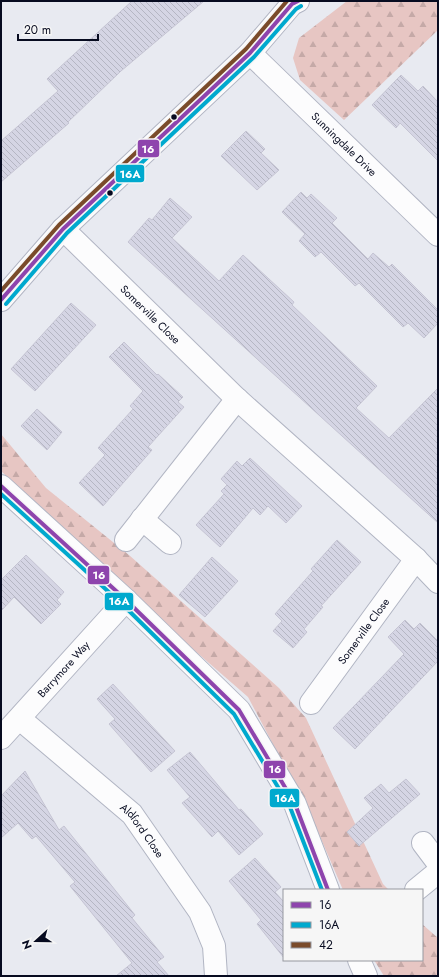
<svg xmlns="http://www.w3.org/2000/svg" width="439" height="977" viewBox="0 0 439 977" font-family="Jost,sans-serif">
  <defs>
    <pattern id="forest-firs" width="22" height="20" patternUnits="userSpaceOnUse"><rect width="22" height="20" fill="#e7c6c3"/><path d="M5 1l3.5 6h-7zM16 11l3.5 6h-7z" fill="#c5a9a7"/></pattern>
    <pattern id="building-back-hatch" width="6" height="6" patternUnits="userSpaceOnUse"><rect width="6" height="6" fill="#d5d5e4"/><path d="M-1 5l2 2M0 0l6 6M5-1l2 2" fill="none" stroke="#b5b6c3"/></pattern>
  </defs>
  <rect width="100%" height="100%" fill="#e8eaf1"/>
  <path fill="url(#forest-firs)" d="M347,1H438V30L344,120L300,80L293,58L299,38Z
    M1,434L46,488L129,555L279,688L306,718L383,884L389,890H343L312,818L248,697L194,650L1,471Z
    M422,924L438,938V976H384L374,960H422Z"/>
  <path fill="url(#building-back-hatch)" stroke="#c5c4d3" d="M132,1H204L121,71L68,122L69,123L1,182V141L58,91L47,79Z
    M401,75L418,91L423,86L438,102V161L400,123L396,128L372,105Z
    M246,131L265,149L261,153L279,170L257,190L221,156Z
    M301,192L307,198L311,194L337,218L332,223L368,259L373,253L389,267L392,264L438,310V323L424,338L408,323L403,327L359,283L355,286L321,252L315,257L299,241L305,234L282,212Z
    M170,198L192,217L172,238L194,258L219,281L243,255L294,302L292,305L377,386L356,408L389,438L438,388V523L128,242L149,218L152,220Z
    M71,303L96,325L35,391L11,369Z
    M124,342L157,375L158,374L183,397L178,402L184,407L148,447L152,450L103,506L79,483L105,455L98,448L133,409L130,406L143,391L109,357Z
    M37,409L62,432L47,450L21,426Z
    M250,458L302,506L286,523L268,506L260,515L253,508L220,547L196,525L224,494L221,491L227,485L221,479L237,461L242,466Z
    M337,540L361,562L321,606L323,607L304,629L307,632L293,648L273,631L282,621L275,614L313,571L311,569Z
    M26,555L64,592L57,600L61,604L41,624L14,597L1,611V580Z
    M212,557L238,581L205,617L179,595Z
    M405,620L414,629L420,623L438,641V661L355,749L333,728L404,654L388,637Z
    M113,684L175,751L151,772L109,724L115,719L97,699Z
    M190,752L239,810L241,809L263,834L239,855L218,831L212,837L182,803L190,797L167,770Z
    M25,771L59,830L64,826L135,915L132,918L164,957L157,962L169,976H116L132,963L70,886L75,882L36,836L32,839L18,823L1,838V796Z
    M406,779L420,794L359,846L347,832L373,808L364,798L381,784L389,793Z
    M255,858L281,887L275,892L283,901L284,900V958L257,924L261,920L229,881Z"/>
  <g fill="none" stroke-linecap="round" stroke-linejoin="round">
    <g stroke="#b1b5c3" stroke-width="24">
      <g id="minor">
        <path id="s1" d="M250,53L438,235"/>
        <path id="s2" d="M63,229L237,399L416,559L438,582"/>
        <path d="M1,300L63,229L250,53L292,4L298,1"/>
        <path d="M1,486L126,600L239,710L295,804L328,890"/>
        <path d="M142,519L170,543"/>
        <path d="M126,540L237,399"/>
        <path id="s3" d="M311,703L416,559"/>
        <path id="s4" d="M20,719L132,814L200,912L214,946L216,976"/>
        <path id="s5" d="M1,738L126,600"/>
        <path d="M423,843L438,863"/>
        <path d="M416,890L438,872"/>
        <path d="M359,960L366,976"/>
      </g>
    </g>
    <use href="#minor" stroke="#fcfcfd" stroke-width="22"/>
    <g stroke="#f6f6f6" stroke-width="7">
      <path id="bus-1" d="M1,300L63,229L250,53L292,4L298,1
        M1,486L126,600L239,710L295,804L328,890"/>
    </g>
    <g stroke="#f6f6f6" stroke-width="7">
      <path id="bus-2" d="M6,304L67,233L254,57L296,9L301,6
        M1,494L122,604L234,714L290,807L322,890"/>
    </g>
    <g stroke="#f6f6f6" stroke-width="7">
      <path id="bus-3" d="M1,291L59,225L246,49L287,1"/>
    </g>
    <use href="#bus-1" stroke="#8e44ad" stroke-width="4"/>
    <use href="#bus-2" stroke="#00a9ce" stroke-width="4"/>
    <use href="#bus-3" stroke="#7a4b2a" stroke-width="4"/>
  </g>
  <g fill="#070b20" stroke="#f6f6f6" stroke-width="1.5">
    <circle cx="174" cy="117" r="3.5"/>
    <circle cx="110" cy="193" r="3.5"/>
  </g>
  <g text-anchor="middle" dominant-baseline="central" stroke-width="3" stroke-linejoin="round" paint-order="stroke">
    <g font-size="11" fill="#070b20" stroke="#f6f6f6">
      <text stroke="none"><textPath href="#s1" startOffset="131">Sunningdale Drive</textPath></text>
      <text stroke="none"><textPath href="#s2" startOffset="122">Somerville Close</textPath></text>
      <text stroke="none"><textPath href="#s3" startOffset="89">Somerville Close</textPath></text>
      <text stroke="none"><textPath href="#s5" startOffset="93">Barrymore Way</textPath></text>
      <text stroke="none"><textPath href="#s4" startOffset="166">Aldford Close</textPath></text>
    </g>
  </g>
  <g stroke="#f6f6f6" stroke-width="1.5">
    <rect x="137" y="139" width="23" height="19" rx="4" fill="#8e44ad"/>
    <rect x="115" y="164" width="30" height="19" rx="4" fill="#00a9ce"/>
    <rect x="87" y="565" width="23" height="20" rx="4" fill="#8e44ad"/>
    <rect x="104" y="592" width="30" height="19" rx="4" fill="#00a9ce"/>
    <rect x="263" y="760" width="23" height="19" rx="4" fill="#8e44ad"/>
    <rect x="269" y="788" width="31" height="20" rx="4" fill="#00a9ce"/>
  </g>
  <g font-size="11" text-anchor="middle" font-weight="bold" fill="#fff">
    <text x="148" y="153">16</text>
    <text x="130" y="178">16A</text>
    <text x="99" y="579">16</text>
    <text x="119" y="605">16A</text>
    <text x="275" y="773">16</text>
    <text x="285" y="802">16A</text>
  </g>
  <rect width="439" height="977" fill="none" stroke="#070b20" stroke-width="4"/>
  <rect x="283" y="889" width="140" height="72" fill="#f6f6f6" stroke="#9698a0"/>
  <rect x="291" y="902" width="20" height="6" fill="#8e44ad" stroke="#9698a0"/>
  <text x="319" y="909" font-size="12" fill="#070b20">16</text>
  <rect x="291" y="922" width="20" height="6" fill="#00a9ce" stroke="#9698a0"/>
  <text x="319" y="929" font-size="12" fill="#070b20">16A</text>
  <rect x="291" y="942" width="20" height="6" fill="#7a4b2a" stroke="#9698a0"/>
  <text x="319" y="949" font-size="12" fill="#070b20">42</text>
  <g transform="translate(36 941) rotate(249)" stroke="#f6f6f6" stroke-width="3" paint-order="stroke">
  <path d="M0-3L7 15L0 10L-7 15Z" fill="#070b20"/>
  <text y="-6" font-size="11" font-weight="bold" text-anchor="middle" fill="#070b20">N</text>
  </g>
  <path d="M18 34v6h80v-6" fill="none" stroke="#070b20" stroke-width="2"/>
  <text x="24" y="34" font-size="12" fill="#070b20" stroke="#f6f6f6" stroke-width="3" paint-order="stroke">20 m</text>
</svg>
